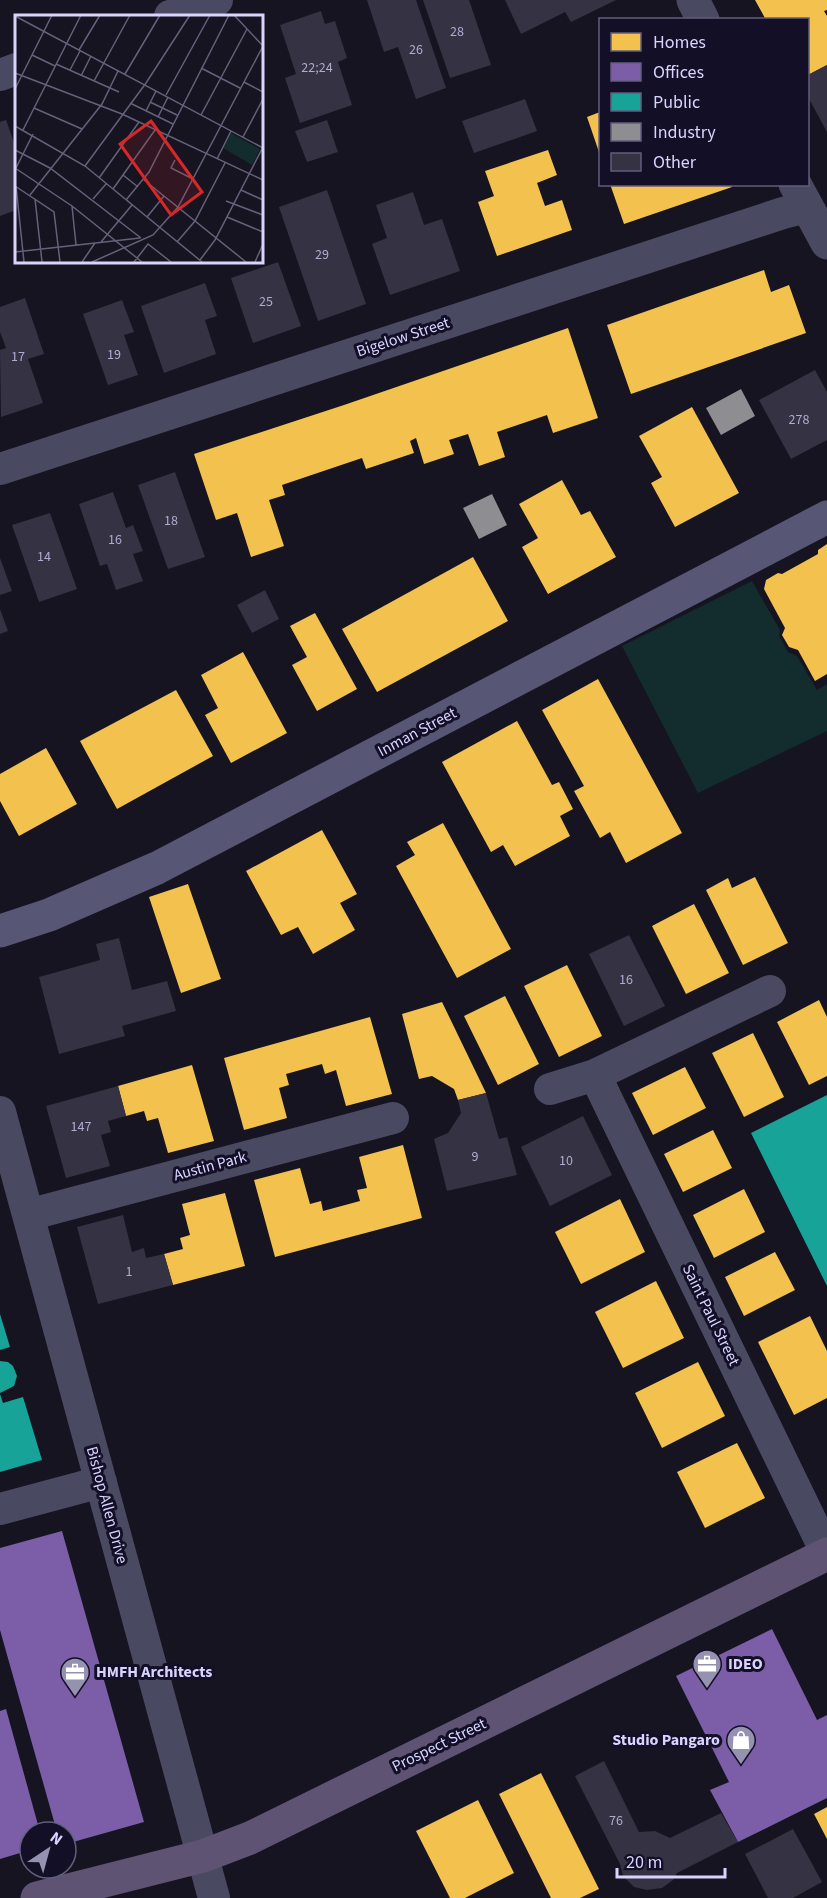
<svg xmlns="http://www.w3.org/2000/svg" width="827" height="1898" viewBox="0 0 827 1898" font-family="'Source Sans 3',sans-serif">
  <rect width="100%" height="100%" fill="#161421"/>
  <path fill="#132c2d" d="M752,581L780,630L779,636L788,652L797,656L817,690L827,684V731L698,793L622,646Z"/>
  <path fill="#f2c14e" d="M755,0H827V10L824,11L827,16V65L808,75V20H766Z
    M600,112V155L587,117Z
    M548,150L557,175L537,183L545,206L562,200L572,230L497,256L478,202L494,196L485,171Z
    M610,184H731L732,187L624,224Z
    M764,270L771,292L789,285L806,333L631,394L607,325Z
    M568,328L598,418L553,433L547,415L497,432L505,457L479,466L468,434L449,440L454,454L424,464L416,438L410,441L414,453L366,469L362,458L282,485L285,495L269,500L284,546L251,557L237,513L216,520L194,454L344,405Z
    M692,407L739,493L675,527L651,483L662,477L639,436Z
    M562,480L581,515L590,511L616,557L548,594L522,547L538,538L519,504Z
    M827,544V674L815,681L798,650L789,647L782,635L785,628L764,589L766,580L778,573L782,574L818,554V550Z
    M473,557L508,621L377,692L342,629Z
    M315,613L357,689L317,711L292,665L307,657L290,626Z
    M243,652L287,733L231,763L205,715L218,708L201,675Z
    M598,679L682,833L626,863L610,832L600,838L574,791L584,786L542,710Z
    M176,690L213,756L117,809L80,741Z
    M517,721L552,785L559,782L573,809L560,816L570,836L515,866L503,845L491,852L442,762Z
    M46,748L77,804L19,836L0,801V774Z
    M443,823L511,949L457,978L396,866L415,855L407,842Z
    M322,830L357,894L340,903L355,930L313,954L298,927L281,935L246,871Z
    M755,877L788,943L743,965L706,890L728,878L732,888Z
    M188,884L221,979L181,993L149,897Z
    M694,904L729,973L686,994L652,926Z
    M567,965L602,1036L559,1057L524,986Z
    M505,996L539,1064L498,1085L464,1016Z
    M819,1000L827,1017V1076L809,1085L777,1022Z
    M442,1002L486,1093L458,1100L454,1089L432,1076L419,1079L402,1014Z
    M370,1017L392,1094L346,1106L336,1070L325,1074L322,1064L286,1074L289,1085L279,1088L287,1118L244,1130L224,1058Z
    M753,1033L784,1097L744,1117L712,1053Z
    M192,1065L214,1141L168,1153L158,1118L147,1121L144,1111L126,1116L118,1086Z
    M685,1067L706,1108L653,1135L632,1093Z
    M713,1130L732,1168L683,1192L664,1154Z
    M403,1145L422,1218L275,1257L254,1180L300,1168L310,1204L321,1201L323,1211L360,1201L357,1190L367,1188L359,1157Z
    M744,1189L765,1232L714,1258L693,1215Z
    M225,1193L245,1266L173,1285L164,1254L183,1249L180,1238L190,1235L182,1204Z
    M620,1199L645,1252L581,1284L555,1232Z
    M775,1252L795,1290L744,1316L725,1277Z
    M656,1281L684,1338L623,1368L595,1312Z
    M810,1316L827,1351V1398L794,1415L758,1342Z
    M698,1362L725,1416L662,1448L635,1393Z
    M737,1443L765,1498L705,1528L677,1472Z
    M541,1773L599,1889L580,1898H551L499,1794Z
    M478,1800L514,1873L465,1898H450L416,1831Z
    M827,1807V1839L814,1814Z"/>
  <path fill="#7b5ea7" d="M62,1531L144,1822L66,1844V1832H57L0,1630V1548Z
    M772,1629L817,1720L827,1715V1798L738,1842L710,1790L729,1782L676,1676Z
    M6,1709L40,1832H30V1850L0,1859V1711Z"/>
  <path fill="#17a398" d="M827,1095V1286L751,1133Z
    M0,1314L10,1347L0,1350Z
    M0,1361L8,1362L13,1366L17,1376L14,1386L0,1393Z
    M0,1394L3,1403L23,1397L42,1460L0,1472Z"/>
  <path fill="#8d8d92" d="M741,389L755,416L721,435L706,408Z
    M492,494L507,525L479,539L463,508Z"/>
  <path fill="#343243" d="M367,0H416L446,88L416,99L398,47L384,52Z
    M423,0H469L491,65L450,78Z
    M505,0H616L571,22L565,12L521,34Z
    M321,11L325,24L335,21L347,58L338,62L352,105L300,123L285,78L296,74L280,25Z
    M827,65V132L808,97V75Z
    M525,99L537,131L474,153L462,121Z
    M6,120L16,148V182L14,183L16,190V210L0,216V122Z
    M327,120L338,152L307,162L295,131Z
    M327,190L366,304L318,321L279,207Z
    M413,192L424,225L442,219L460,271L390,295L372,244L387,238L376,205Z
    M278,262L301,326L253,343L231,278Z
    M205,283L217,316L205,320L216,354L164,373L141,306Z
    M25,298L44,354L28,359L43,403L1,417L0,350L6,348L0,332V307Z
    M122,300L134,332L124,335L138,375L108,385L83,314Z
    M815,370L827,392V440L791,459L759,400Z
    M175,472L205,557L168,569L138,485Z
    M113,492L126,528L133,525L143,551L133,554L143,581L116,590L107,564L100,566L79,504Z
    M50,513L77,589L39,602L12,525Z
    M0,558L12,591L0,595Z
    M265,590L279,619L252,633L237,605Z
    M0,609L8,631L0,634Z
    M629,935L665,1006L624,1026L589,954Z
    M119,938L132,990L167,981L176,1011L122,1026L125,1036L59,1054L39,977L100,960L96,944Z
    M118,1086L126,1116L108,1121L111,1132L101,1135L110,1166L66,1178L46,1106Z
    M486,1093L499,1139L507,1137L517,1175L447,1191L434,1139L448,1133L461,1113L458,1100Z
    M583,1116L612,1175L550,1206L521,1147Z
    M123,1215L132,1252L144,1248L146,1258L164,1254L173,1285L98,1304L77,1227Z
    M604,1761L639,1832L655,1831L670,1838L721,1813L738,1842L677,1873L673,1880L662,1888L647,1890L634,1887L623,1876L620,1864L575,1776Z
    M793,1829L822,1882L793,1898H768L745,1854Z"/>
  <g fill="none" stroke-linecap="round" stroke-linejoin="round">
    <path stroke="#4a4962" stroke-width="32" d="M170,16L217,0
      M0,75L16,69
      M0,469L783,213L807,207
      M770,991L595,1075L827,1554
      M550,1089L595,1075
      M0,1112L214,1898
      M28,1215L393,1118
      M0,1509L101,1482"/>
    <path stroke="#4a4962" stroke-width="33" d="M693,0L703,20
      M795,184L827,243"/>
    <path stroke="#575674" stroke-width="33" d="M0,931L49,915L157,868L827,517"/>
    <path stroke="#5e5373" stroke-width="33" d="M37,1898L203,1856L250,1838L827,1554"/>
  </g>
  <defs>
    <g id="office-pin" transform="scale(1.5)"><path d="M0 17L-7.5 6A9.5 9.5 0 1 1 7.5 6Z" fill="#9591b1" stroke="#130f26"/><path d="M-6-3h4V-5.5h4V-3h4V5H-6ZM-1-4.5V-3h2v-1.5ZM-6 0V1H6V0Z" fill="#fff"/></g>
    <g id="shop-pin" transform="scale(1.5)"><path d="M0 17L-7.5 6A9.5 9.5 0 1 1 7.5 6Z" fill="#9591b1" stroke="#130f26"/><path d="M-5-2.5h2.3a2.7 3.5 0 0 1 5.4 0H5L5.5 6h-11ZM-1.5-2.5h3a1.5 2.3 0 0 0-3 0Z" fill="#fff"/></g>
  </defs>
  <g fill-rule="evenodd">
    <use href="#office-pin" x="707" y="1664"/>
    <use href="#office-pin" x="75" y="1672"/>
    <use href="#shop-pin" x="741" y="1740"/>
  </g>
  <g text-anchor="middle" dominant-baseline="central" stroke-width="6" stroke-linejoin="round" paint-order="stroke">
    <g font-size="14" fill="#b0acd0">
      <text x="457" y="32">28</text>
      <text x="416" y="50">26</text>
      <text x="317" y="68">22;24</text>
      <text x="322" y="255">29</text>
      <text x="266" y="302">25</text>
      <text x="114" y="355">19</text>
      <text x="18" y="357">17</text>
      <text x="799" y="420">278</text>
      <text x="171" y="521">18</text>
      <text x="115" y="540">16</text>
      <text x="44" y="557">14</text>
      <text x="626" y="980">16</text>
      <text x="81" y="1127">147</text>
      <text x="475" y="1157">9</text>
      <text x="566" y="1161">10</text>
      <text x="129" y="1272">1</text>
      <text x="616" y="1821">76</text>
    </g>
    <g font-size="16" fill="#d9d4ff" stroke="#130f26">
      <text transform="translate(403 337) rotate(-18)">Bigelow Street</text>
      <text transform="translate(417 732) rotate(-28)">Inman Street</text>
      <text transform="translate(210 1166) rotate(-15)">Austin Park</text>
      <text transform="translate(711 1315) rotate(64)">Saint Paul Street</text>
      <text transform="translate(107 1505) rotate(75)">Bishop Allen Drive</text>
      <text transform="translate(439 1745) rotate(-26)">Prospect Street</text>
    </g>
    <g font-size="16" font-weight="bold" fill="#d9d4ff" stroke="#130f26" text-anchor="start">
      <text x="728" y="1664">IDEO</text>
      <text x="96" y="1672">HMFH Architects</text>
      <text x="720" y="1740" text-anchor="end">Studio Pangaro</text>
    </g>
  </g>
  <g transform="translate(15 15)">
    <rect width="248" height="248" fill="#161421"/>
    <path d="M216,118L245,134L237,150L208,133Z" fill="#132c2d"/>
    <path fill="none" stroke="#64617a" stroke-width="1.5" d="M219,0L248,31M0,1L248,133M64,35L85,0M17,40L40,51M41,49L104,77M186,53L225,73M55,55L65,36M0,58L107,99L248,165M110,59L145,0M66,61L76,41M79,66L115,0M229,67L248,77M0,74L37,0M151,80L195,0M135,87L162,100M115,88L158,109M19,93L67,114M131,96L141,76M186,100L232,14M143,102L153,82M0,111L70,151L187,247M8,115L66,0M228,122L248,84M0,135L35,153L126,223M202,144L216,116M160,145L156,153L178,164M70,151L131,68L175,0M0,153L57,191L127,247M0,155L18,119M108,160L123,172M84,163L124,107M129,165L231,247M0,171L39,197L45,247M1,171L9,247M98,174L140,115M226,175L248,185M15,180L87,89L103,56M20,184L27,247M78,184L91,169M111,185L134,157L214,0M211,186L248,200M57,191L61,230M132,202L149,181M212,202L248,217M86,227L117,190M162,227L180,206L210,148M0,237L125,223M185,245L200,225L248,132M67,247L80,228M77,247L138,220L163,192L248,31M119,247L133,229L156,247M240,247L248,229"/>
    <path fill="#d62828" fill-opacity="0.15" stroke="#d62828" stroke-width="3" d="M136,106L187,177L156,200L105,129Z"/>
    <rect width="248" height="248" fill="none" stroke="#d9d4ff" stroke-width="3"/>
  </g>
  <rect x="599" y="18" width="210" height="168" fill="#130f26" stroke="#625e7d" stroke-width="1.5"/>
  <rect x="611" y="33" width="30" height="18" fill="#f2c14e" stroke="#625e7d" stroke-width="1.5"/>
  <text x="653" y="48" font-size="18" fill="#d9d4ff">Homes</text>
  <rect x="611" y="63" width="30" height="18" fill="#7b5ea7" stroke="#625e7d" stroke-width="1.5"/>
  <text x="653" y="78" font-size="18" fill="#d9d4ff">Offices</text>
  <rect x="611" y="93" width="30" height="18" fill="#17a398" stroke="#625e7d" stroke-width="1.5"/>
  <text x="653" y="108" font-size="18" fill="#d9d4ff">Public</text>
  <rect x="611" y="123" width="30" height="18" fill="#8d8d92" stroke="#625e7d" stroke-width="1.5"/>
  <text x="653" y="138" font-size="18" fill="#d9d4ff">Industry</text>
  <rect x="611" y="153" width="30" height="18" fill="#343243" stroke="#625e7d" stroke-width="1.5"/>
  <text x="653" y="168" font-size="18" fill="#d9d4ff">Other</text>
  <g transform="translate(48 1850) rotate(36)"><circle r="28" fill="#130f26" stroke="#625e7d" stroke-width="1.5"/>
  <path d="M0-4.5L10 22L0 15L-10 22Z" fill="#9591b1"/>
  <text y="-9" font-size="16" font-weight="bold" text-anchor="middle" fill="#d9d4ff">N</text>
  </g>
  <path d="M617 1868v9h108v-9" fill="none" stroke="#d9d4ff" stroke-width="3"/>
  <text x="626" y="1868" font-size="18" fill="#d9d4ff" stroke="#130f26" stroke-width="4.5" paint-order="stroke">20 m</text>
</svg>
